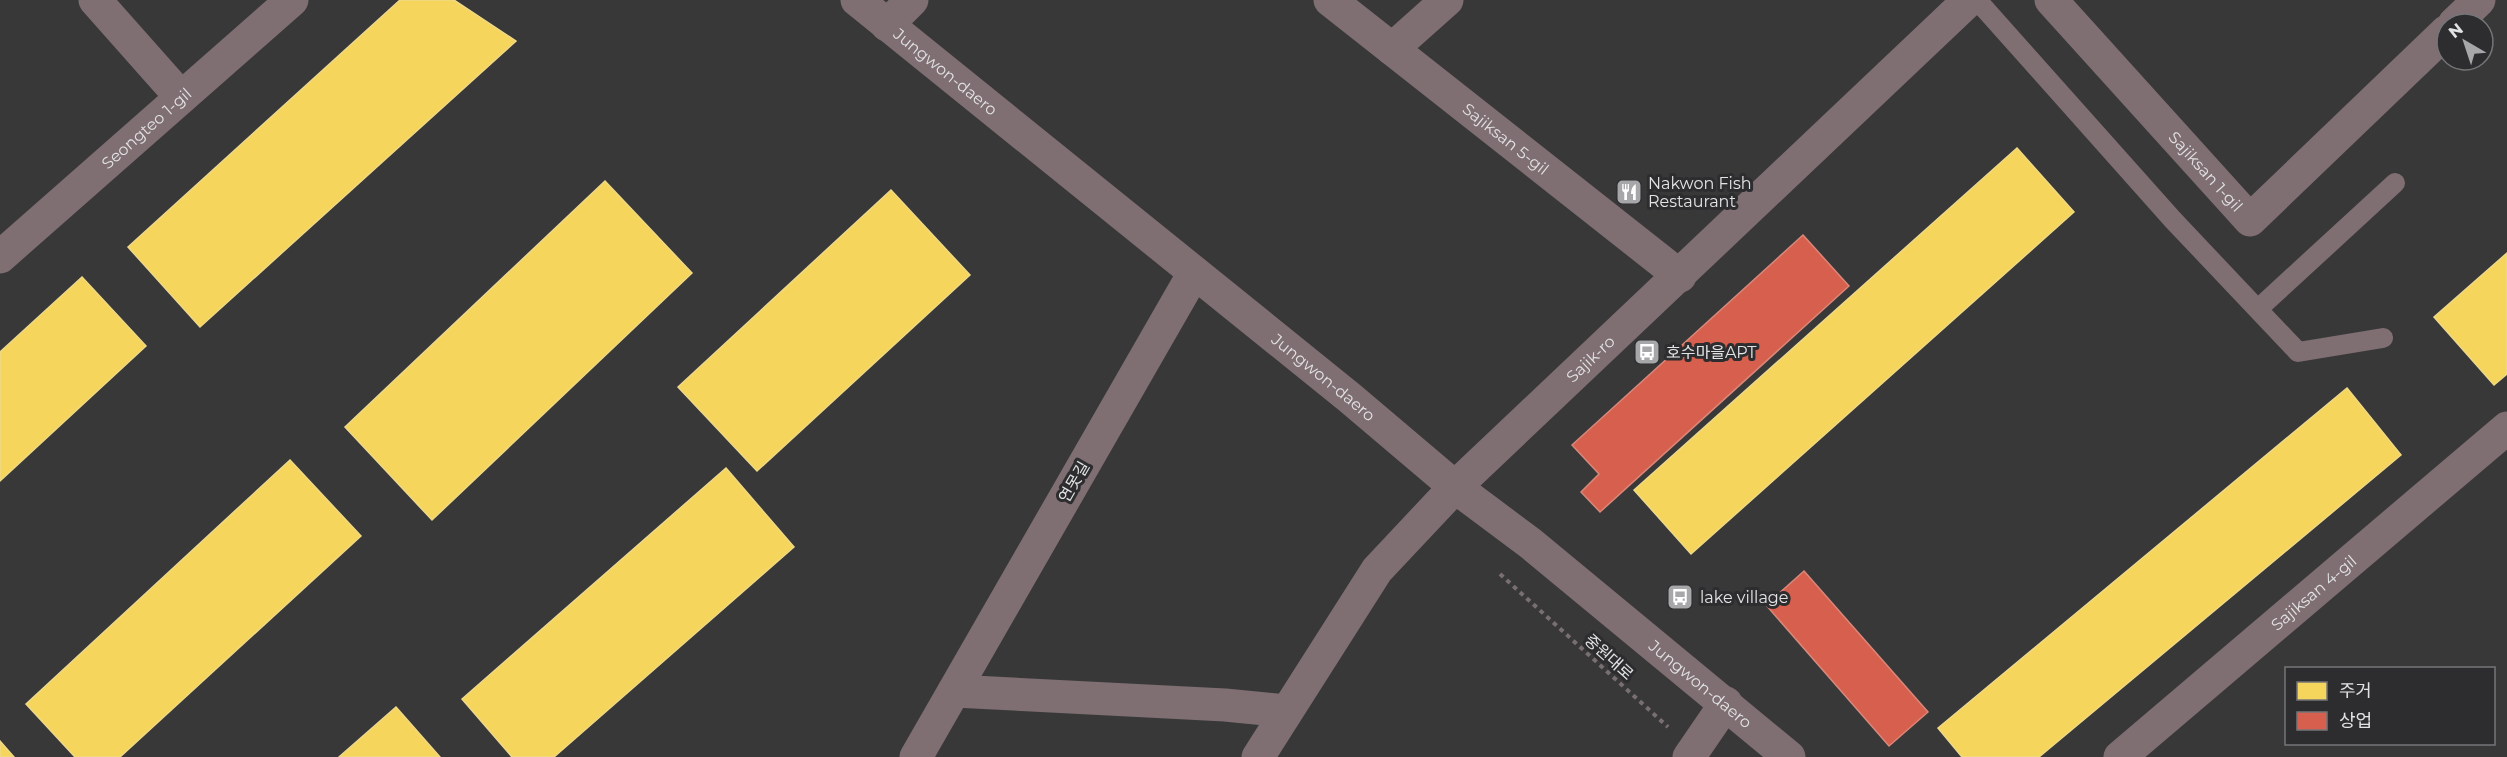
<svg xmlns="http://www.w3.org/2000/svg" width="2507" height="757" viewBox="0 0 2507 757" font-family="Montserrat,'Noto Sans KR',sans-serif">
  <rect width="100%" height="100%" fill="#383839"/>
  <path fill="#f6d55c" stroke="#f0d985" stroke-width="1.5" d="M400,0H454L516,41L200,327L128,247Z
    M2017,148L2074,212L1691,554L1634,490Z
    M605,181L692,273L432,520L345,427Z
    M891,190L970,275L757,471L678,387Z
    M2507,253V374L2494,385L2434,317Z
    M82,277L146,346L0,481V352Z
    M2347,388L2401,455L2039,757H1962L1938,728Z
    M290,460L361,536L120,757H75L26,704Z
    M726,468L794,547L554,757H512L462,699Z
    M396,707L440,757H339Z
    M0,741L14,757H0Z"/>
  <path fill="#d6604d" stroke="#da877a" stroke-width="1.5" d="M1803,235L1849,286L1600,512L1581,492L1599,474L1572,445Z
    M1804,571L1928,712L1889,746L1766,605Z"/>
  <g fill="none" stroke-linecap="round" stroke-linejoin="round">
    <path stroke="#796f72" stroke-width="4" stroke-dasharray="4.5 4.5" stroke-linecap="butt" d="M1500,574L1668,727"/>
    <path stroke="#7f6e72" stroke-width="20" d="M1977,0L2173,220L2298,352L2383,338
      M2258,309L2395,183"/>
    <g stroke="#7f6e72" stroke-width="33">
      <path d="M95,0L181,97"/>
      <path id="s1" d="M1330,0L1680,276"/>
      <path id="s2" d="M2051,0L2250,220L2447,31"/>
      <path d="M2454,24L2479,0"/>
      <path d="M887,25L912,0"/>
      <path d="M1392,49L1447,0"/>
      <path id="s3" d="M0,257L292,0"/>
      <path d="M954,691L1225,705L1286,711"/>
      <path d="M916,757L1194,273"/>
      <path id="s4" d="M1258,757L1377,570L1455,487L1969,0"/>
      <path d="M1689,757L1726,703"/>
      <path id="s5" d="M2120,757L2507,428"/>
    </g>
    <path stroke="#7f6e72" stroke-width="33" id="s6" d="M857,0L1350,398L1455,487L1530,543L1789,757"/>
  </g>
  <defs>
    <g id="restaurant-square" transform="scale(1.35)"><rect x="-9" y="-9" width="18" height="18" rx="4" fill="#a6a7a8" stroke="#2d2d30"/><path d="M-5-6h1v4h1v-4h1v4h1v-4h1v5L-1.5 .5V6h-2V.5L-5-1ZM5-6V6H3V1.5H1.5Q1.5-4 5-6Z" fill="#fff"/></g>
    <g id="bus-square" transform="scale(1.35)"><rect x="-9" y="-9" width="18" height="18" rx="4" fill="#a6a7a8" stroke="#2d2d30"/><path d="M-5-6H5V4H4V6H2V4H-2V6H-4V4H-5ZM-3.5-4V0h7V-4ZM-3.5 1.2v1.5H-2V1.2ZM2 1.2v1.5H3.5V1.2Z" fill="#fff"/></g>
  </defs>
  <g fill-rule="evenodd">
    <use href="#restaurant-square" x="1629" y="192"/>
    <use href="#bus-square" x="1647" y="352"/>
    <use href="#bus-square" x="1680" y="597"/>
  </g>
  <g text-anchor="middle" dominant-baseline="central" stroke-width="6" stroke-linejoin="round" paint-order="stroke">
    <g font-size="16" fill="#e2e3e4" stroke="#2d2d30">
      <text stroke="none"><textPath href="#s6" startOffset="114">Jungwon-daero</textPath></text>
      <text stroke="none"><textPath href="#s3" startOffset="195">Seongteo 1-gil</textPath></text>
      <text stroke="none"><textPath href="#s1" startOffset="224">Sajiksan 5-gil</textPath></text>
      <text stroke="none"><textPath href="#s2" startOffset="231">Sajiksan 1-gil</textPath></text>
      <text stroke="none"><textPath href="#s4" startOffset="522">Sajik-ro</textPath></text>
      <text stroke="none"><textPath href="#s6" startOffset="600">Jungwon-daero</textPath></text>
      <text transform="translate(1074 482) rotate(-60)">연못길</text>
      <text stroke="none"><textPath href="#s5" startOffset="254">Sajiksan 4-gil</textPath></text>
      <text transform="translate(1609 657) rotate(42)">중원대로</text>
      <text stroke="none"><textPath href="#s6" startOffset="1086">Jungwon-daero</textPath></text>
    </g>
    <g font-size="16" fill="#e2e3e4" stroke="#2d2d30" text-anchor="start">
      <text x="1648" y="183">Nakwon Fish<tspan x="1648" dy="18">Restaurant</tspan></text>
      <text x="1666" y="352">호수마을APT</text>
      <text x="1700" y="597">lake village</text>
    </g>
  </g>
  <rect x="2285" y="667" width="210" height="78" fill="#2d2d30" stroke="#757678" stroke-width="1.5"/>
  <rect x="2297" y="682" width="30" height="18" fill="#f6d55c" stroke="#757678" stroke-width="1.5"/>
  <text x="2339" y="697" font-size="18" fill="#e2e3e4">주거</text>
  <rect x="2297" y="712" width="30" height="18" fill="#d6604d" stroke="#757678" stroke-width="1.5"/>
  <text x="2339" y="727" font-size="18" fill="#e2e3e4">상업</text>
  <g transform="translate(2465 42) rotate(321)"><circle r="28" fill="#2d2d30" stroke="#757678" stroke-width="1.5"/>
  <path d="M0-4.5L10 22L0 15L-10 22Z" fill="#a6a7a8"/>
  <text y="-9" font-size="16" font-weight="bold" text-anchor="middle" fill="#e2e3e4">N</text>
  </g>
</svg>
